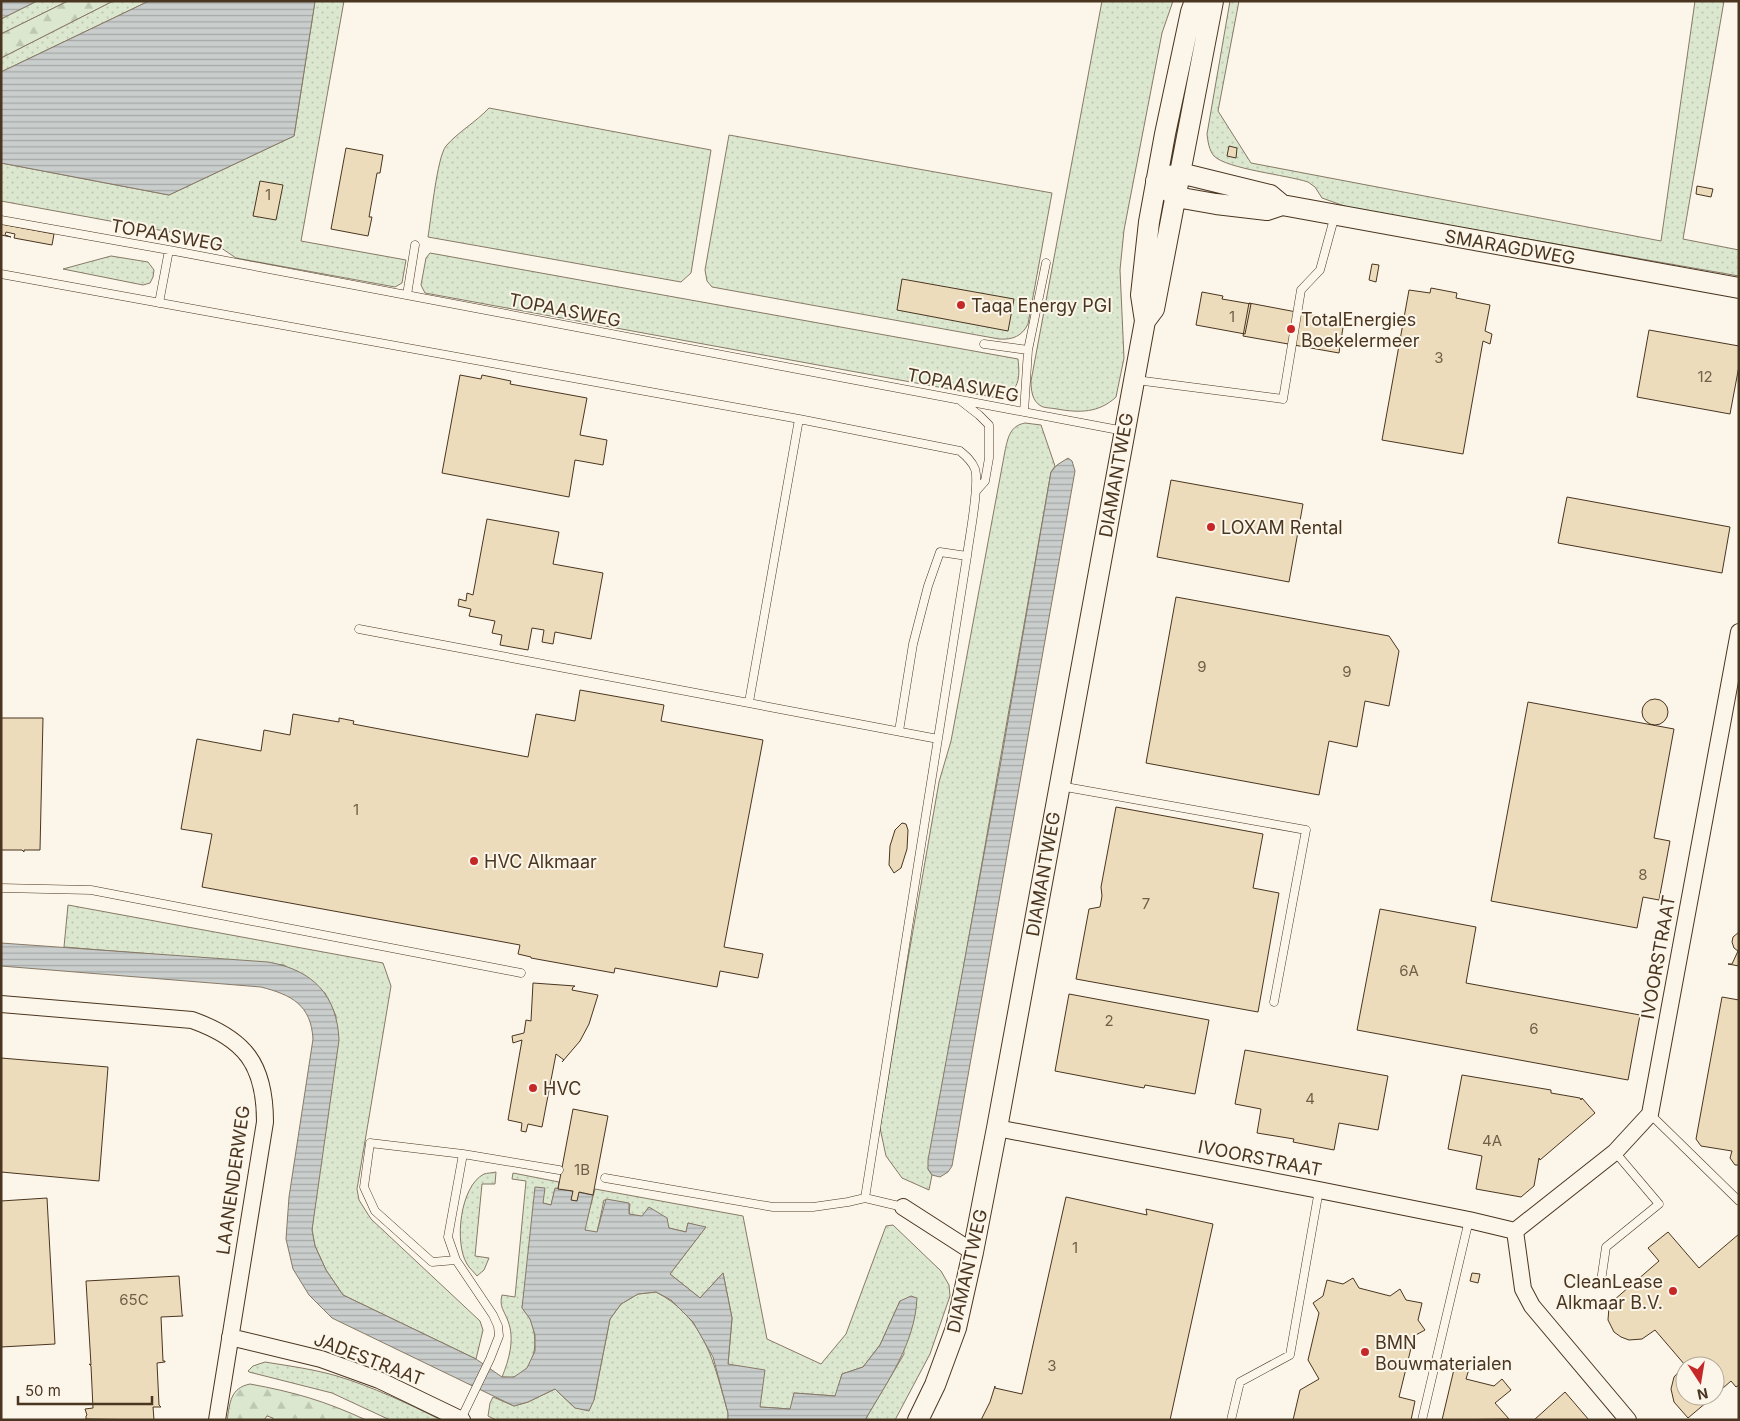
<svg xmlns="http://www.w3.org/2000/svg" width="1740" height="1421" viewBox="0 0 1740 1421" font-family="Inter,sans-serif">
  <defs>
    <pattern id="grass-dots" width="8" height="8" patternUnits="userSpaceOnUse" patternTransform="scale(1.25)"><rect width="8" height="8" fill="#dce7d0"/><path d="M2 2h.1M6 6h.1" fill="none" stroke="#bec7b2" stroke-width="1.8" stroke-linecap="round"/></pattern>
    <pattern id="forest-firs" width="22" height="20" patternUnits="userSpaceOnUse" patternTransform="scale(1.25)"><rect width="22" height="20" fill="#dce7d0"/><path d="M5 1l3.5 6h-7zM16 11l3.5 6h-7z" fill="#bec7b2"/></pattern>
    <pattern id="water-rules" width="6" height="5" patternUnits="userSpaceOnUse" patternTransform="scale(1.25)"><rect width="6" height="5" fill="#c9cecd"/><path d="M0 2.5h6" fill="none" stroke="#a5a8a6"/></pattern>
  </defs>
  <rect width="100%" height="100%" fill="#fbf6e9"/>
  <path fill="url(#grass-dots)" stroke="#887966" d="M37,1H68L1,34V19Z
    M113,1H149L1,72V58Z
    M315,1H344L301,241L406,260L402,283L395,287L236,258L208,239L1,201V163L169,195L294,136Z
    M1102,1H1173L1162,33L1124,230L1120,270L1124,358L1116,397C1099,413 1079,413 1057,409C1052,408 1044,408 1041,406C1032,401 1031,390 1031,381Z
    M1230,1H1239L1218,111L1251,163L1661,241L1695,1H1724L1683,239L1739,250V276L1350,208L1322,198L1315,187L1308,182C1287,175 1227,169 1214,156C1209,150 1208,142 1207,134Z
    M489,108L711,150L691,273L681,282L428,237C431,219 437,157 446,146C458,132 476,122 489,108Z
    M729,135L1052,193L1028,324C1022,336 1013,340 999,339L712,287L707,281L705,270Z
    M430,253L1018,359C1020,378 1020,392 998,398L425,293L421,285L426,258Z
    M111,256L148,262L154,270L153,277L150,283L143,285L63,269Z
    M1025,423L1041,425L1055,466L1051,472L928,1169L932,1175L929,1190L902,1178L886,1156L880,1128L905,976L939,782L951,741L1005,451C1008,437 1010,426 1025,423Z
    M68,905L383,963L391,986L357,1189L359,1200L371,1219L480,1321L483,1330L476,1359L343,1295L326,1270L315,1246L312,1230L336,1016L325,993L284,965L64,947Z
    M496,1172L495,1184H482L475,1256L489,1258L484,1270L477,1276C474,1272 469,1268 467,1264C454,1243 460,1186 484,1174C487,1173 492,1173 496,1172Z
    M513,1173L559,1182L558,1189H555L551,1205L543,1203L522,1307C525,1312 529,1316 531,1321C538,1339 537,1370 514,1377C511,1378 505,1377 502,1377C509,1360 515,1339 508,1321C504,1310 499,1307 502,1295L515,1297L526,1181L512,1179Z
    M595,1189L743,1216L767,1339L821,1364L846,1334L886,1226L893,1225L941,1271L949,1285L950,1296L930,1354L895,1420H865L904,1354L900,1301L880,1345L863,1367L842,1374L836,1396L794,1393L791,1409L760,1407L728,1364L732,1318L723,1273L700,1298L670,1274L705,1228L688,1223L686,1232L669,1228L649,1207L642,1217L629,1214L630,1204L604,1200L597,1233L584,1230Z
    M656,1292C706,1318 714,1364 728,1413V1420H496L488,1416L490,1403L493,1397L514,1406L528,1402L555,1389L575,1408L594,1400L610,1319L621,1304L638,1294Z
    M265,1362C289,1366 313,1369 337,1376C373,1387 407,1403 441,1420H390L332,1393L249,1372L248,1371L253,1366Z"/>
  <path fill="url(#forest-firs)" stroke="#887966" d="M68,1H113L1,58V34Z
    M250,1384C294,1392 325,1401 366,1420H273V1418L267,1416L264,1420H227C230,1403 230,1388 250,1384Z"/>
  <path fill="url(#water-rules)" stroke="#887966" d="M1,1H37L1,19Z
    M149,1H315L294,136L169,195L1,163V72Z
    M1068,458L1072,461L1075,471L952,1166L948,1172L940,1177L932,1175L928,1169V1160L1001,761L1051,472L1057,465Z
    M1,943L268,962C313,970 337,995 339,1040L312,1230L315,1246L326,1270L343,1295L476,1359L502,1377H514L527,1368L535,1351V1335L530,1319L522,1308L535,1187L545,1188L543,1203L551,1205L555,1188L593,1195L585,1230L597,1232L606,1199L629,1203V1214L642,1216L649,1207L667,1218L669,1228L686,1232L688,1223L706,1227L670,1274L700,1298L723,1273L732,1318L728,1364L765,1370L760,1407L790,1409L794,1393L835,1396L842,1374L863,1367L880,1345L900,1301L911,1296L917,1298C915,1344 887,1382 865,1420H728V1413L713,1357L693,1322L671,1300L656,1292L638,1294L621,1304L610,1319L594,1400L589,1411L575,1408L555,1389L528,1402L514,1406L332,1318L309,1295L293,1269L286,1239L289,1197L313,1039C311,1005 292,995 261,987L1,966Z"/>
  <path fill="#ecdcbc" stroke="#4a3520" d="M1229,146L1237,148L1236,158L1227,156Z
    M346,148L383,155L380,173H377L369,217H372L368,236L331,229Z
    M260,181L283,185L276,220L253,216Z
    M1697,186L1713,189L1711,197L1696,194Z
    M1,224L54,234L52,245L14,238L15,234L6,232L5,235L11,237L1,235Z
    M1372,264L1379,265L1376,282L1369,280Z
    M902,279L1014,299L1008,331L897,310Z
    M1431,288L1457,293L1456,298L1490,305L1485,331L1492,334L1490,344L1483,341L1463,454L1382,440L1409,290L1430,293Z
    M1202,292L1223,296L1222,299L1251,304L1245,334L1196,325Z
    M1249,303L1344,321L1339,353L1243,336Z
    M1649,330L1739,346V366L1730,414L1637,397Z
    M460,375L481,379L482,375L511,381L510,384L587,398L580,435L607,440L603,465L575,460L569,497L442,473Z
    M1171,480L1303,504L1289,582L1157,557Z
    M1567,497L1730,527L1722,573L1558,543Z
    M487,519L559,532L553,564L603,573L591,639L555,632L553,644L542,642L544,630L532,628L528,650L500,645L502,635L492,633L495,621L469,616L471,609L458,606L459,599L466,601L467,593L473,595Z
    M1176,597L1389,636L1399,651L1389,706L1365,701L1357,747L1329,741L1319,795L1146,763Z
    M580,690L664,705L661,721L763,740L724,947L763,954L758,978L720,971L717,987L615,968L614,973L531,958V957L518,954L520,945L202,887L212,834L181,829L197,739L261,751L264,730L290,735L293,714L339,722V718L354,721L353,724L528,757L536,714L575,721Z
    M1642 712a13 13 0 1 1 26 0a13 13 0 1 1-26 0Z
    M1528,702L1674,729L1654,838L1670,841L1659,900L1643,897L1637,928L1491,901Z
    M1,718H43L40,850H24V852L22,850H1Z
    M1116,807L1263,834L1253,888L1279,893L1258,1012L1076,979L1089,909L1100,907L1102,896L1101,887Z
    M902,823L906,824L908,830L907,849L901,868L894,873L889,865L890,846L895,830Z
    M1380,909L1476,927L1466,983L1640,1015L1628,1080L1357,1030Z
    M1739,932V966L1728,964H1732L1738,951L1734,948L1732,942L1733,937Z
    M533,983L575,986L573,987L572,990L598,995L589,1024L580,1041L562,1062L564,1060L556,1054L542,1127L528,1124L526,1132L521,1131L522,1123L508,1120L522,1040L513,1043L512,1036L524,1033L526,1020L531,1021Z
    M1069,994L1209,1020L1195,1094L1145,1085L1144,1088L1055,1071Z
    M1722,997L1739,1000V1165H1735L1730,1158L1732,1151L1701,1146L1696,1139Z
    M1245,1050L1388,1076L1378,1130L1339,1123L1334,1150L1293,1142L1294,1139L1257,1133L1261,1109L1235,1104Z
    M1,1058L108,1067L99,1181L1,1172Z
    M1462,1075L1551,1090V1093L1580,1098L1581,1100L1582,1098L1595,1113L1540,1160L1539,1158L1534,1186L1521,1197L1476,1189L1482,1156L1448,1149Z
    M573,1109L608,1116L593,1195L579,1192L577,1201L571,1200L573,1191L558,1189Z
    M1066,1197L1147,1215L1146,1209L1213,1224L1170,1420H981L990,1402L995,1386V1388L1022,1394Z
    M47,1198L55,1344L1,1347V1201Z
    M1668,1232L1699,1268L1739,1234V1385L1736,1387L1731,1381L1715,1395V1366H1685V1396H1714L1688,1418L1674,1402L1671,1389L1674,1377L1685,1365L1655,1330L1642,1339L1629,1340L1621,1337L1614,1332L1608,1320L1609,1307L1614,1300L1659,1261L1648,1248Z
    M1472,1273L1480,1274L1478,1283L1470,1281Z
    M179,1276L182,1314L183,1316L161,1317L163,1361H165V1362L157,1363L159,1405L161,1407H153L154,1420L86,1419V1416L87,1415L85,1409L93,1408L91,1366L89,1364L91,1365L86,1281Z
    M1353,1278L1359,1288L1390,1296L1400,1289L1406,1300L1422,1303L1418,1320L1425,1330L1414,1336L1399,1397L1415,1401L1411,1420H1293L1300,1390L1319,1379L1308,1360L1319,1313L1313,1303L1323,1296L1327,1280L1343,1284Z
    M1455,1365L1469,1369L1466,1379L1494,1386L1502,1379L1511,1390L1495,1403L1509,1419L1442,1420Z
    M1565,1392L1589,1420H1534Z"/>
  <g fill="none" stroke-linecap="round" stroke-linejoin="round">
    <g stroke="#4a3520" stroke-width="9">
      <path id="service" d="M1,220L169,250L1124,431
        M1,274L799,419L960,451C966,456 972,461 975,469C980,485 969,538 967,556L865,1198
        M407,295L415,245
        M159,303L169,250
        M984,344L1028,350L1024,412
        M1028,350L1046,263
        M1136,380L1283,399L1301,290L1320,270L1335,215
        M961,401L979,415L989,425V458L985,481L977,490
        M359,629L938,739
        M749,702L799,419
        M899,731L913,644L928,586L940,552L967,556
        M1060,786L1306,830L1274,1002
        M1,888L91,890L521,973
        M1650,1114L1739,1201
        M605,1178L773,1207H813L848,1202L865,1198L903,1207
        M456,1260L432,1262L375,1211L364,1187L370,1143L463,1154
        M1601,1281L1606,1247L1659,1204L1615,1152
        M461,1419L490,1359L499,1336L498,1326L493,1315L456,1260L448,1237L463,1154L559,1170
        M1231,1420L1240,1382L1290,1355L1319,1190
        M1422,1420L1469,1220"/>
    </g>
    <g stroke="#4a3520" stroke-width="18">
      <path id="minor" d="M1,1004L192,1020C245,1039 265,1064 265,1122L217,1420
        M997,1128L1319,1190L1469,1220L1515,1231
        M903,1207L973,1252
        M1515,1231L1615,1152L1650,1114L1739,632
        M1515,1231L1523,1289L1532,1306L1628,1420
        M230,1337L321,1359L379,1380L462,1420"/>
    </g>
    <g stroke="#4a3520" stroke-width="22">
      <path id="tertiary" d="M1156,181L1180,173L1270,195L1282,205L1739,288
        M1166,189L1176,197L1216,204L1267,210L1282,205
        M1145,321L1154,309L1213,1
        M918,1420L935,1385L956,1328L973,1252L997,1128L1145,321L1141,295L1149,222L1165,134L1191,12L1195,1"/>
    </g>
    <use href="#service" stroke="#fbf6e9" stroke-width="8"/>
    <use href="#minor" stroke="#fbf6e9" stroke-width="16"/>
    <use href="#tertiary" stroke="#fbf6e9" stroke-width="20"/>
  </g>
  <g fill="#c62828" stroke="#fbf6e9" stroke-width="2">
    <circle cx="961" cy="305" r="5"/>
    <circle cx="1291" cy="329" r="5"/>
    <circle cx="1211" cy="527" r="5"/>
    <circle cx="474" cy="861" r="5"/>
    <circle cx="533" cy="1088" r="5"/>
    <circle cx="1673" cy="1291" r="5"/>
    <circle cx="1365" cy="1352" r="5"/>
  </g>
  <g text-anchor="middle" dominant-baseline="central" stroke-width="4" stroke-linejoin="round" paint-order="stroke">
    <g font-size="15" fill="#725f47">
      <text x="268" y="194">1</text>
      <text x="1232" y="316">1</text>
      <text x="1439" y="357">3</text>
      <text x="1705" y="376">12</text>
      <text x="1202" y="666">9</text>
      <text x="1347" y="671">9</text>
      <text x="356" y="809">1</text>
      <text x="1643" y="874">8</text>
      <text x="1146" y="903">7</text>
      <text x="1409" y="970">6A</text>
      <text x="1109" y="1020">2</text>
      <text x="1534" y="1028">6</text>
      <text x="1310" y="1098">4</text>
      <text x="1492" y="1140">4A</text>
      <text x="582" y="1169">1B</text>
      <text x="1075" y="1247">1</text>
      <text x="134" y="1299">65C</text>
      <text x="1052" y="1365">3</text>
    </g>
    <g font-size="18" fill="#4a3520" stroke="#fbf6e9">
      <text transform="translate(167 235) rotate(10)">TOPAASWEG</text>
      <text transform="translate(1510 247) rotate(10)">SMARAGDWEG</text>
      <text transform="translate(565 310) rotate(11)">TOPAASWEG</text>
      <text transform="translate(963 385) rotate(11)">TOPAASWEG</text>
      <text transform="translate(1116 475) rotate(-80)">DIAMANTWEG</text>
      <text transform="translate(1043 874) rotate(-80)">DIAMANTWEG</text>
      <text transform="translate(1658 957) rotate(-80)">IVOORSTRAAT</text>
      <text transform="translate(1260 1158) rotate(11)">IVOORSTRAAT</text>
      <text transform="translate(233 1180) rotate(-82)">LAANENDERWEG</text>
      <text transform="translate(967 1271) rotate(-77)">DIAMANTWEG</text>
      <text transform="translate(369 1359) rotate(21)">JADESTRAAT</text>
    </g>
    <g font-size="18" fill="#4a3520" stroke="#fbf6e9" text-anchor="start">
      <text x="971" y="305">Taqa Energy PGI</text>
      <text x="1301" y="319">TotalEnergies<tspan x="1301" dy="21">Boekelermeer</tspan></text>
      <text x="1221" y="527">LOXAM Rental</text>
      <text x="484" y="861">HVC Alkmaar</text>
      <text x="543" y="1088">HVC</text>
      <text x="1663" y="1281" text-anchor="end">CleanLease<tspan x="1663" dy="21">Alkmaar B.V.</tspan></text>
      <text x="1375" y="1342">BMN<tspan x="1375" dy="21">Bouwmaterialen</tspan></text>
    </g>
  </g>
  <rect width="1740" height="1421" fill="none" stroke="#4a3520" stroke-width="5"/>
  <g transform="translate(1700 1381) rotate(168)"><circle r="24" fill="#fbf6e9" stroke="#b4a999"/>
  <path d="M0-4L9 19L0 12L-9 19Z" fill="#c62828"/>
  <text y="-8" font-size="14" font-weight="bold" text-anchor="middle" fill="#4a3520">N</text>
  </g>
  <path d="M18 1396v8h134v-8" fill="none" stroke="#4a3520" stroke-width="2.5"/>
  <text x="25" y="1396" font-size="15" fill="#4a3520" stroke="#fbf6e9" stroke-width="4" paint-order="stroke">50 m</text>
</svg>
